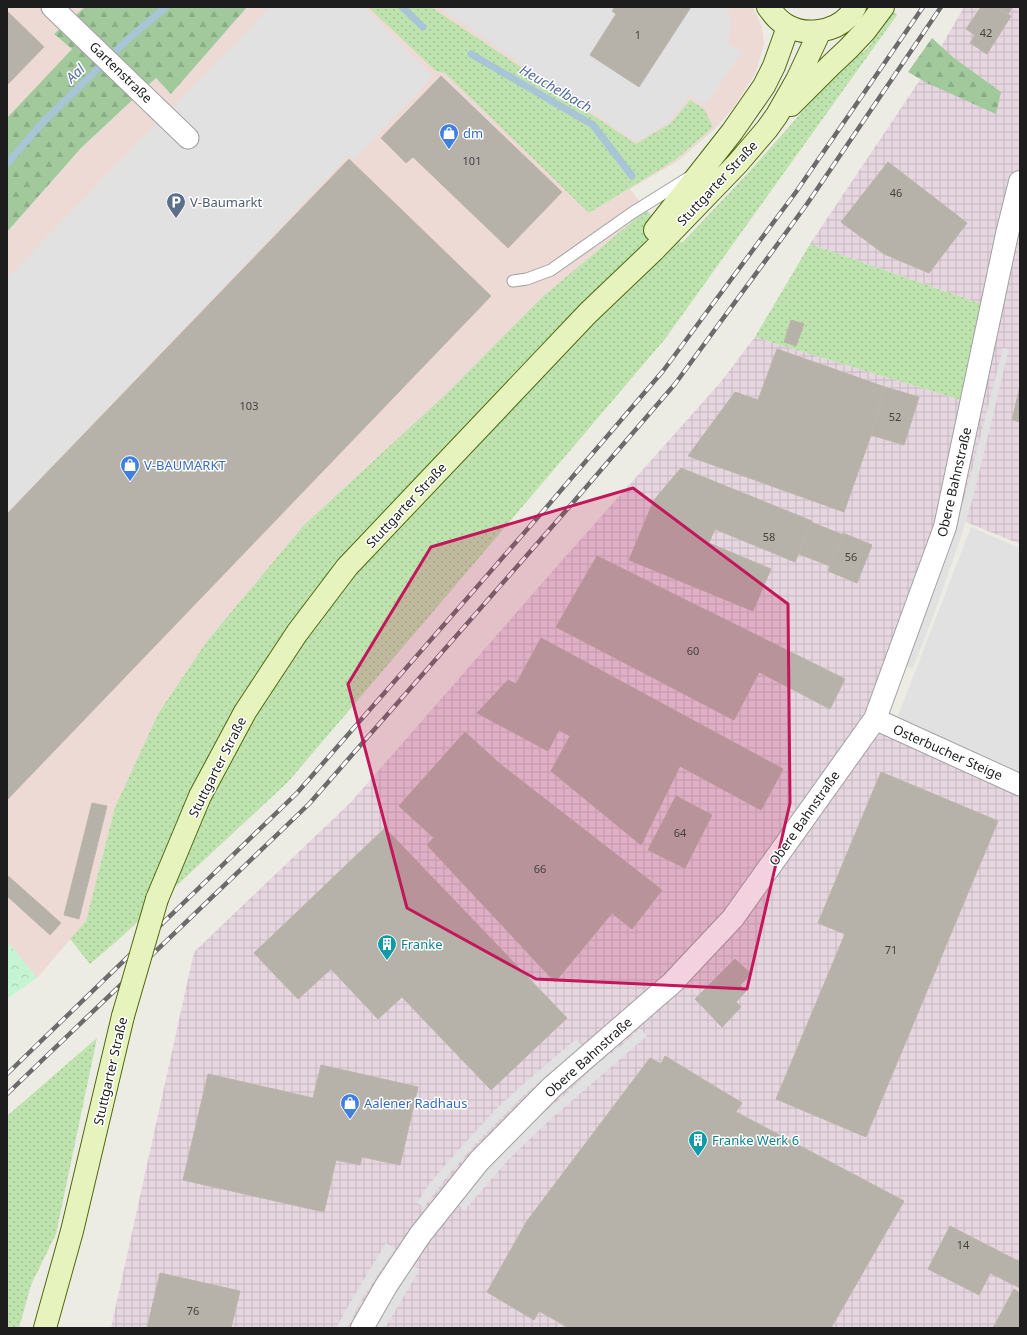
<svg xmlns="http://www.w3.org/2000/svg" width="1027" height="1335" viewBox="0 0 1027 1335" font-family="'Noto Sans',sans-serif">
  <defs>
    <pattern id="industrial-grid" width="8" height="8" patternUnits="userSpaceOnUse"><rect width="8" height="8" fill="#e6d6e0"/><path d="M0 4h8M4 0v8" fill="none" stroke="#c5b7c0"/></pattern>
    <pattern id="grass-dots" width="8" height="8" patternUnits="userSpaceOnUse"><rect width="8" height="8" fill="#bee3ae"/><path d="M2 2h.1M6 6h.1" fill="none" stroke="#a3c295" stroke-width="1.8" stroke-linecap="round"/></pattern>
    <pattern id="forest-firs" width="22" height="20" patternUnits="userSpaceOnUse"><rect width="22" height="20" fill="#a1c99c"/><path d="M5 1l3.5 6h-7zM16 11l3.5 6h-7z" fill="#8aac86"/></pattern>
    <pattern id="park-crowns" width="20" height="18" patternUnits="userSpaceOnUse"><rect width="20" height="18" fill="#c4f4d1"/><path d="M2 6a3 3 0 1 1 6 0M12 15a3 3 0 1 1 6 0" fill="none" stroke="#a8d1b3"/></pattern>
  </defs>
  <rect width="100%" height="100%" fill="#edece4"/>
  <path fill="#eddad4" d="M7,7H85L54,34L72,49L7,118Z
    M247,7H753L762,27L764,44L756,72L734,107L715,129L678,161L630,189L646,210L541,298L448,392L303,526L207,641L159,712L115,807L86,921L37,978L7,941V232L81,148L156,78L171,93Z"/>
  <path fill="url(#industrial-grid)" d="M964,7H1020V544L944,513L867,720L1020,796V1328H111L194,952L351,802L565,557L720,383L755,337L961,400L984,305L810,244L934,59Z"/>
  <path fill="url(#grass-dots)" d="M368,7H431L636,144L671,123L690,100L704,109L713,127L675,160L589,213L445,73L436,71Z
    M894,12L897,15L665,339L288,782L118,940L90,964L70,939L86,921L115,807L159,712L207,641L303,526L448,392L541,298L646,210L682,243L748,173L834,76L856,56L867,49Z
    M810,244L984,305L961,400L755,337Z
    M97,1038L56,1234L31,1285L19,1328H7V1116Z"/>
  <path fill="url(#forest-firs)" d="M85,7H247L171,94L156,78L81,148L7,232V118L72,49L54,34Z
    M932,38L954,58L1001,92L996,114L927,83L908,72Z"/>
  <path fill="url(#park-crowns)" d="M7,941L37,978L7,999Z"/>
  <path fill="#e1e1e1" d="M270,7H364L433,76L354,160L348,156L7,514V278Z
    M439,7H728L731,23L728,44L742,52L705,106L689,96L669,122L636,142Z
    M1003,348L1009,349L973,498L959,543L931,622L913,668L904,666L928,609L951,546L973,466Z
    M971,527L1020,548V777L896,721Z
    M640,1029L647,1036L553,1117L509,1159L464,1211L459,1205L488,1168L534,1120L563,1097L596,1065L621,1046Z
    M576,1039L582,1045L524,1095L477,1142L446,1178L424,1207L417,1203L428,1186L445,1165L495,1110L521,1086Z
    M386,1243L395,1249L362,1299L347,1328H336L355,1294Z
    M412,1266L420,1269L385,1328H374Z"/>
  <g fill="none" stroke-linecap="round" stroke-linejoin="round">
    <path stroke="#a8c4d7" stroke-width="7" d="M402,7L423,27
      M471,54L593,125L632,176
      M7,164L42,123L128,39L166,7"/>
  </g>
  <path fill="#b6b2aa" stroke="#bdb5a8" d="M615,7H691L639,87L590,55L616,14L612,11Z
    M981,7H996L1011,16L987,54L970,43L975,35L966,29Z
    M996,7H1012L1008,14Z
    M8,12L44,47L7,85V13Z
    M441,76L562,192L508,248L413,157L406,163L381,138Z
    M349,159L491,296L7,800V514Z
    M888,162L967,223L929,273L884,254L841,222Z
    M791,320L804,324L796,346L784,342Z
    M777,349L885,387L871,435L844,512L688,456L735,392L758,400Z
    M1020,386V422L1012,420Z
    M885,387L919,397L904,445L871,435Z
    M681,468L812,521L795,562L715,529L709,543L771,569L753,611L629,560L654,500Z
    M811,522L843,535L830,566L799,554Z
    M843,533L872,545L857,583L828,571Z
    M597,556L845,679L830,709L759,672L734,720L556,627Z
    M541,638L783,769L761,810L571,707L548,751L477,713L508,680L516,684Z
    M571,707L680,766L641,845L551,771L570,736L559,730Z
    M465,732L500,764L434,838L399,806Z
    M500,764L662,890L632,929L612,913L555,982L427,845Z
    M881,772L998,821L866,1137L776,1099L845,934L818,923Z
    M676,796L712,815L685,868L648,850Z
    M92,803L107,806L79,919L64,915Z
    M385,828L567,1018L491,1090L402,997L378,1019L331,969L298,999L254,953Z
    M7,875L61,923L50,935L7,896Z
    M735,959L751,974L740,985L746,991L736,1002L741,1007L722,1027L695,999Z
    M665,1056L742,1103L736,1112L904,1201L831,1328H569L539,1311L534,1320L487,1292L527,1221L650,1058L661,1064Z
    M321,1065L418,1087L400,1165L362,1157L360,1165L336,1160L324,1212L183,1180L208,1074L313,1098Z
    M950,1226L1020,1262V1288L990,1273L979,1295L928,1269Z
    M160,1273L240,1291L231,1328H147Z
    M1014,1289L1020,1293V1328H993Z"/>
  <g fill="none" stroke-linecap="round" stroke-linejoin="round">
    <g stroke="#a1a1a1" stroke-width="13">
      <path id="service" d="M513,281L527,279L551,270L632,213L688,178"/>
    </g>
    <g stroke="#a1a1a1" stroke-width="23">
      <path id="minor" d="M52,7L188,138
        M875,719L1020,785"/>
    </g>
    <g stroke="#a1a1a1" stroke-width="24">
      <path id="tertiary" d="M362,1328L386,1286L420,1235L479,1161L552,1087L672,983L733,918L875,719L945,527L1007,234L1020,182"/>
    </g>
    <g stroke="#4f690f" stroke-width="24">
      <path id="secondary" d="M768,7C774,15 779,22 788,26C806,36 834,32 848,17C851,14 853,10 855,7
        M791,105L831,65L848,49L865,31L883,7
        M655,230L732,132L764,86L774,66L788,27
        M157,899L200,796L245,712L297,633L347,567L588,313L654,250L737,164L767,129L777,115L797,80L820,31
        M45,1328L72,1231L123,1016"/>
    </g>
    <use href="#service" stroke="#fff" stroke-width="11"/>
    <use href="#minor" stroke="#fff" stroke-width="21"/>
    <use href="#tertiary" stroke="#fff" stroke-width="22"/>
    <use href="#secondary" stroke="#e6f3bc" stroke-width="22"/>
    <g stroke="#6b6b6b" stroke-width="4.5">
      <path id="rail" d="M7,1074L297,793L545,509L663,371L796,192L923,7
        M7,1094L309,804L557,521L675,384L807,204L941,7"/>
    </g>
    <use href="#rail" stroke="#fff" stroke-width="3" stroke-dasharray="9" stroke-linecap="butt"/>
    <g stroke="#4f690f" stroke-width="24" stroke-linecap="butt">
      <path id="secondary-bridge" d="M123,1016L157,899"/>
    </g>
    <use href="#secondary-bridge" stroke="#e6f3bc" stroke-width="22"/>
  </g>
  <path fill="#c2185b" fill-opacity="0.2" stroke="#c2185b" stroke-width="3" stroke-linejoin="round" d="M633,488L788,604L790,803L747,989L536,979L407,908L348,684L431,547Z"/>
  <defs>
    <g id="shop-pin" transform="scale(1)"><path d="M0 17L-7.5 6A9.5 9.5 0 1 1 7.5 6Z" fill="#3f7fe0" stroke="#fff"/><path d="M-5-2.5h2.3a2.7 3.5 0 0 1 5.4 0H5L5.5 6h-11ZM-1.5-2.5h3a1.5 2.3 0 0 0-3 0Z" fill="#fff"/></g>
    <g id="parking-pin" transform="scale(1)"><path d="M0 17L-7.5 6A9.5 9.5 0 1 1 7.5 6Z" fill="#5c6f8a" stroke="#fff"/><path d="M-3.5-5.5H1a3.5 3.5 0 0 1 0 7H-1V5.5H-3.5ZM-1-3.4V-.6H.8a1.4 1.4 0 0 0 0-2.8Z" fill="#fff"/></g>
    <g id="building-pin" transform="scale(1)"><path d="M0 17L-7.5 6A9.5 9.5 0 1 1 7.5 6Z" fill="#0f9aa8" stroke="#fff"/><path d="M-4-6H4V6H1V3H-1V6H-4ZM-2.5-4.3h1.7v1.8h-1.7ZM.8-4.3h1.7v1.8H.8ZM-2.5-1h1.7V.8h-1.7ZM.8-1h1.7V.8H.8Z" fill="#fff"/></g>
  </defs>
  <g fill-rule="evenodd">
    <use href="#shop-pin" x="449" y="133"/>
    <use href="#parking-pin" x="176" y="202"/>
    <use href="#shop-pin" x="130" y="465"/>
    <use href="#building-pin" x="387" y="944"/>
    <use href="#shop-pin" x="350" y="1103"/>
    <use href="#building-pin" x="698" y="1140"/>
  </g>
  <g text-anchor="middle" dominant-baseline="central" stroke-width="3" stroke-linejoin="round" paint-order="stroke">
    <g font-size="11" fill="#434240">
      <text x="986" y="32">42</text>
      <text x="638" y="34">1</text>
      <text x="472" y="160">101</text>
      <text x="896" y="192">46</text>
      <text x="249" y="405">103</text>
      <text x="895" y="416">52</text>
      <text x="769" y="536">58</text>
      <text x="851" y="556">56</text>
      <text x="693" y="650">60</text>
      <text x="680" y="832">64</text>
      <text x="540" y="868">66</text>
      <text x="891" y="949">71</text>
      <text x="963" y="1244">14</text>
      <text x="193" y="1310">76</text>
    </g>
    <g font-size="13" fill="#1d1d1d" stroke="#fff">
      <text transform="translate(121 72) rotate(44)">Gartenstraße</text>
      <text transform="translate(717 183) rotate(-47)">Stuttgarter Straße</text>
      <text transform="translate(954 482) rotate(-77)">Obere Bahnstraße</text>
      <text transform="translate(406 505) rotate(-47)">Stuttgarter Straße</text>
      <text transform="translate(948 752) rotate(24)">Osterbucher Steige</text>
      <text transform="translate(217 767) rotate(-63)">Stuttgarter Straße</text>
      <text transform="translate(804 818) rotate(-55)">Obere Bahnstraße</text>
      <text transform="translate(588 1057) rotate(-42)">Obere Bahnstraße</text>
      <text transform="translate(110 1071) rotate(-77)">Stuttgarter Straße</text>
    </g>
    <g font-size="13" fill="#366cbe" stroke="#fff" text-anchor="start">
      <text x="463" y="133">dm</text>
      <text x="144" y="465">V-BAUMARKT</text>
      <text x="364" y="1103">Aalener Radhaus</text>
    </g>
    <g font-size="13" fill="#4e5e75" stroke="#fff" text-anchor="start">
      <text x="190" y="202">V-Baumarkt</text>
    </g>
    <g font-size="13" fill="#0d838f" stroke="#fff" text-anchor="start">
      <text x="401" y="944">Franke</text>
      <text x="712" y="1140">Franke Werk 6</text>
    </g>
    <g font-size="14" font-style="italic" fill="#536ca3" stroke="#fff">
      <text transform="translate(75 73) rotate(-44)">Aal</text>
      <text transform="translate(556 88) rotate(30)">Heuchelbach</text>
    </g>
  </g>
  <rect width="1027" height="1335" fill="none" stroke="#1d1d1d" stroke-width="16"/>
</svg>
